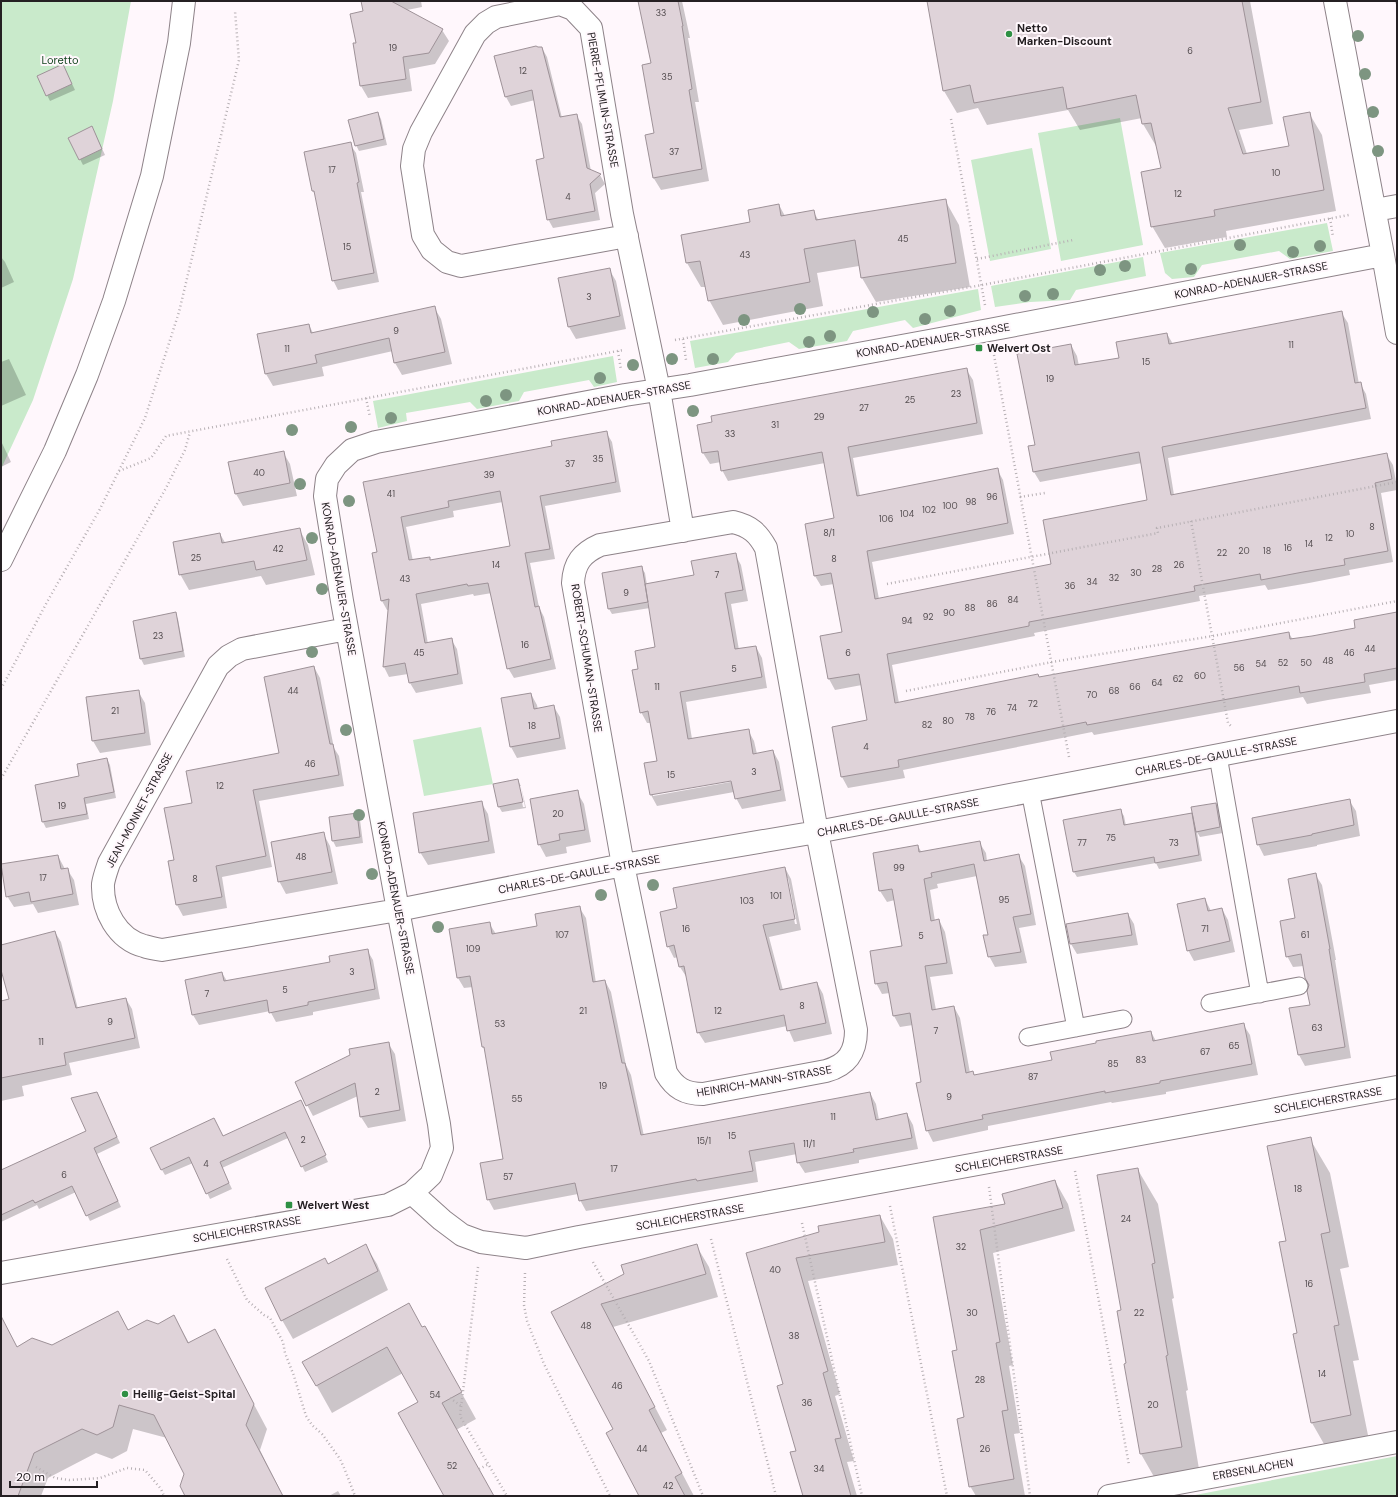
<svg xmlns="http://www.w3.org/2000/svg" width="1398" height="1497" viewBox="0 0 1398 1497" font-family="'DM Sans',sans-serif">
  <rect width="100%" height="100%" fill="#fff7fc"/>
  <path fill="#c9eacb" d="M1,1H131L113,101L73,279L33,400L1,469Z
    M1120,118L1143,245L1061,261L1038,133Z
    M1032,148L1051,249L990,261L971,160Z
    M1327,223L1333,251L1290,259L1279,251L1202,265L1194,277L1172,279L1165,273L1160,253Z
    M1143,257L1146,276L1076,290L1070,300L1030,302L995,307L991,286Z
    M978,289L981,310L913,328L905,320L853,331L847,341L799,349L789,342L736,353L728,362L695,368L690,341Z
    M613,356L617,382L594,387L589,380L524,392L519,401L477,409L470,402L406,413L407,421L378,428L373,401Z
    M481,727L493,784L424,796L413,740Z
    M1397,1456V1496H1190Z"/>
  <path fill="#0003" fill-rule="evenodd" d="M362,1H421L422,7L407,10L442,30L449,41L435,64L409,69L412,91L368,98L361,86L354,44L357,43L364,12Z
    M639,1H682L690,38H688L699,102H695L709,181L661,190L653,177L655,134L653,64Z
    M928,1H1250L1273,124L1239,130L1247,154L1290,147L1309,113L1322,135L1336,211L1226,231L1227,237L1165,248L1152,226L1162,169L1157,146H1156L1143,124L1142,118L1080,130L1068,110L987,125L978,108L957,113L944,91Z
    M1394,1H1397V6Z
    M542,48L547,57L562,118L576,115L582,124L591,171L600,175L605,184L595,193L600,220L553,228L548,219L546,159L535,100L511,106L506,97L495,57Z
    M63,65L75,90L50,101L47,95Z
    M378,113L381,119L387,145L359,151L356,145Z
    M95,133L105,155L83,165L69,138Z
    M350,144L356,153L364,192H361L379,282L338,290L333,280L317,198L313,191L305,153Z
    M945,200L959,225L970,287L876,302L862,278L859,266L817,273L823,306L723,325L709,300L706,287H701L687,263L682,235L752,223L779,205L785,216L813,211L819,221Z
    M1,257L5,262L14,282L1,288Z
    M609,269L616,281L626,329L576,339L569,327Z
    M434,307L441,319L452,364L402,375L395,363L393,351L322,367L324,376L273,386L266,374L309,325L313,333Z
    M1341,312L1348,323L1359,384L1360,383L1366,394L1371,419L1168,458L1174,495L1386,454L1393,465L1397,487V490L1381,493L1393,562L1349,570L1350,575L1309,583L1268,590L1265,585L1199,596L1200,601L1034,633L1035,636L892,665L899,703L1289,633L1293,640L1356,629L1397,614V680L1369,685L1371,693L1328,700L1307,704L1303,697L1094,735L1092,732L903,770L905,778L848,788L842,777L833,728L868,721L862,685L835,690L829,679L843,632L834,584L821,586L815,576L836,519L825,463L728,481L722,470L721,462L710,464L703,453L966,369L973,380L983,434L853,458L860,496L997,469L1003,480L1014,534L872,562L879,599L1052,564L1148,501L1142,463L1040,482L1034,472L1036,446L1071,345L1077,356L1079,366L1120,358L1167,334L1173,344Z
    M9,359L26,395L1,406V362Z
    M606,432L612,442L621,492L545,506L555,559L530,563L539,607L544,617L556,669L514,678L508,668L492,593L474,596L473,594L421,604L428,644L451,639L457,649L463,684L416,693L410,683L408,674L389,677L384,667L389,610H387L382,601L379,553L364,483L553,447ZM503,502L511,547L431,561L429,558L413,561L406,527L454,517L453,511Z
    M1,441L11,462L1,467Z
    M283,452L290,464L297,496L243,506L236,494L230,462Z
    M299,529L308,545L315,575L266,585L261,576L189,590L180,574L220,534L226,544Z
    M735,554L741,565L748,601L731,604L739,650L756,647L762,658L767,688L686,702L692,739L748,730L754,741L757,754L773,751L779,762L786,801L742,809L736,798L734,792L657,806L651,795L645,764L658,762L651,723H647L641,712L639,669L656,648L650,608L612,614L609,609L641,567L645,573L647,585L695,576ZM645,598L649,602V607ZM736,779V781L653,796V794Z
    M175,613L178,619L185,657L144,665L141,659Z
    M314,667L320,678L334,748L339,756L344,786L259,801L272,867L222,877L227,908L183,916L177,905L169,862L175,860L280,753Z
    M138,691L145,703L151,745L100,753L93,741Z
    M531,694L537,705L538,710L554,707L560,717L566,749L517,758L511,747Z
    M107,759L110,765L116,798L86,804L89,819L46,828L43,822L36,786L81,777Z
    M518,781L521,786L526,808L502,812L499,807ZM519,786H521L525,807H523Z
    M577,792L584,804L591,842L566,847L567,853L546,857L539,844Z
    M1349,800L1356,811L1360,836L1317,845V846L1264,856L1258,844Z
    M481,802L488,814L495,853L428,865L420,852Z
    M1216,804L1219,809L1223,833L1200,837L1197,832L1202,861L1159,869L1156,863L1077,877L1074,872L1120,810L1124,816L1126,826L1191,814L1194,819Z
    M357,815L360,820L363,843L336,847L333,841L330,818Z
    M323,833L330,846L338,884L286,894L279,881Z
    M979,842L986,853L987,861L1018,855L1025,866L1036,925L1019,928L1027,963L995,967L989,956V935L977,876L937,884L938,888L930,890L935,921L939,920L945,932L953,974L930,977L936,1010L954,1007L960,1018L970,1073H973L975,1076L1053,1060L1151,1032L1156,1041L1243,1024L1250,1035L1258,1075L1166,1092V1094L1112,1103L1111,1102L988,1126V1130L933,1142L927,1130L923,1082L913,1025L900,1027L894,1016L890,993L882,994L876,983L903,947L895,900L887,902L880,891L918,846L922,853Z
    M58,856L65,869H67L74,880L79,905L38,913L33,904L14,907L7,896L1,865Z
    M785,868L791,879L801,930L769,937L783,990L817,983L823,994L832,1034L794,1042L787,1026L705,1043L698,1032L687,978L680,967L678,957L674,958L668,946L678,909ZM786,878H788L797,924H795Z
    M1315,874L1322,885L1336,960H1335L1351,1058L1305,1066L1299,1055L1290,1009L1311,1005L1310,985L1304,966L1293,967L1287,956L1296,919Z
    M1205,899L1211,911L1222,909L1228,920L1235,952L1194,961L1188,950Z
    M579,907L586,918L596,983L605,981L611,992L626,1065L631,1075L644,1136L870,1093L876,1104L879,1120L907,1114L913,1125L918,1149L859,1160V1163L805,1173L798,1162L797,1154L755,1162L758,1182L586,1211L580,1200L578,1194L494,1210L488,1199L504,1160L486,1052L483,1047L473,987L464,988L458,978L489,923L496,934L539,927Z
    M1128,914L1134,924L1138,945L1077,954L1071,944L1067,925Z
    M55,932L61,942L78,1009L126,999L132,1009L140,1048L69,1063L72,1075L22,1086L24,1096L1,1101V1002L10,1000L1,966V946Z
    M367,950L373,960L380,999L313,1012V1015L276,1022L270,1011L199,1025L193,1015L186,981L222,973L227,981L331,963Z
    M388,1043L395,1054L406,1121L368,1128L361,1117L358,1096L313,1116L307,1105Z
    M100,1099L120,1143L97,1154L121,1207L90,1221L76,1192L39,1209L37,1205L1,1222V1171L87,1131Z
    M303,1107L328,1162L305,1172L288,1138L222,1168L232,1189L210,1199L193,1163L165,1175L162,1170L223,1137Z
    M1310,1139L1330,1173L1349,1267L1340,1269L1359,1360L1353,1361L1371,1450L1332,1458L1312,1423L1298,1334L1287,1242Z
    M1138,1170L1158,1204L1174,1298L1172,1299L1188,1390L1186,1391L1201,1481L1161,1489L1141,1454L1127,1364L1122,1311Z
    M1055,1181L1068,1204L1075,1231L993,1253L1013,1365L1009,1366L1020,1433L1014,1434L1025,1496H976L970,1486L965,1418L958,1351L934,1218L1006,1205Z
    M880,1216L893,1239L898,1265L808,1281L840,1394L835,1396L854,1461L847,1462L857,1496H804L785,1385L748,1254Z
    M696,1245L709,1267L718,1297L613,1327L667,1430L661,1433L694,1496H640L614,1430L552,1312Z
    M366,1246L377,1264L388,1290L293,1339L282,1320L328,1265Z
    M174,1316L189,1343L215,1331L267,1429L260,1450L283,1496H186L185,1474L167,1438L133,1429L127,1451L112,1459L96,1453L48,1478L41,1496H1V1349L52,1346L158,1325Z
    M422,1328L440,1354L476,1419L456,1430L493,1496H445L419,1402L403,1373L332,1413L304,1363Z
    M338,1491L341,1496H329Z"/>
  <path fill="#dfd3d9" stroke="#9e9298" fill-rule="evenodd" d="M361,1H391L443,29L429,53L403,57L406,79L360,86L353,43H356L350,14L363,11Z
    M638,1H678L683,26H682L692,89L689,90L702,169L653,178L645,135L654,133L642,65L651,63Z
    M927,1H1242L1261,102L1228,108L1243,154L1289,146L1283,117L1310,112L1324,190L1214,210L1215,216L1151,227L1141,172L1161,168L1151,123L1142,124L1136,95L1067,109L1063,87L974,103L970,85L943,91Z
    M536,46L538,47H542L560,117L577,114L587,168L601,174L590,184L595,211L547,220L536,160L544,158L532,90L505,97L494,56Z
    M63,64L72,84L46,96L37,76Z
    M378,112L384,139L355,146L348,120Z
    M92,126L102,149L79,160L68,138Z
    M351,142L359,182L357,183L374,273L332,281L314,191H312L304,152Z
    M946,199L956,263L861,278L855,240L804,249L810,282L708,301L700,261L686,263L681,235L750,222L748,210L779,204L781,216L814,210L816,220Z
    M610,268L620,316L568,327L558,278Z
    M435,306L445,352L394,363L389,338L315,355L317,363L265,374L257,334L309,324L311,333Z
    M1342,311L1355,383L1361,382L1366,408L1162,447L1171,495L1387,453L1392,479L1375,483L1388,551L1344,559L1345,565L1303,572L1261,580L1260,574L1194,586L1195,591L1029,622V626L887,654L895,703L1038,674L1039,677L1289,632L1290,639L1312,636L1355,628L1354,620L1397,612V668L1364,674L1365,682L1300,693L1299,686L1087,725L1086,722L898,760L899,767L841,777L832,727L867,720L859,674L828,679L820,636L842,632L831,573L814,576L805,524L834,518L822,452L721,471L718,451L702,453L697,425L712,422L711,416L967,368L977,423L848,447L857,496L998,468L1008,523L867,551L875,599L1051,564L1043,520L1147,500L1139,452L1033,472L1028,446L1035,445L1017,354L1071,344L1075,365L1119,358L1116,342L1167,333L1169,344Z
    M607,431L616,482L540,496L550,549L525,553L535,607L539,606L551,659L507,669L488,583L468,586L467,584L416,594L425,643L452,638L458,674L409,683L405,663L383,667L389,599L381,601L372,553L377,552L363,482L552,446L551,441ZM500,491L510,546L430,560V557L409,560L401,517L449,507L448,501Z
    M284,451L290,483L235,494L228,462Z
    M300,528L307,560L256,570L254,561L179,575L173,542L220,533L222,543Z
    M736,553L743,590L725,593L735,649L756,646L762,677L680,692L688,739L749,729L753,754L773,750L781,790L735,799L731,781L650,795L644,763L657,761L648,711L640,713L632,670L638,669L635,651L655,647L645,584L694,575L691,561Z
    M642,566L648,602L608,609L602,573Z
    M176,612L183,651L140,659L133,621Z
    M314,666L330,744H333L339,775L253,790L266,856L216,866L222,897L176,905L168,861L174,860L164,808L192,803L186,771L279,753L264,677Z
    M139,690L145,733L92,741L86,697Z
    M531,693L534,709L554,705L560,738L510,747L501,698Z
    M107,758L114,792L84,798L87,814L42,822L35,785L79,776L77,764Z
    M518,779L523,802L498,807L493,784Z
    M578,790L585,830L559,834L560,840L538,845L530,799Z
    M1350,799L1354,825L1312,834V835L1257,845L1252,818Z
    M482,801L489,841L419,853L413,813Z
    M1216,803L1220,827L1196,832L1191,807Z
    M1121,809L1124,825L1192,813L1199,855L1155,863L1154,857L1073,872L1063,820Z
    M357,813L360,837L332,841L329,817Z
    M324,832L332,872L278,882L271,842Z
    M980,841L984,861L1019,854L1031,914L1013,917L1021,952L988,957L983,935H988L974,864L931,873L932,877L924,879L931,921L939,919L947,963L925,966L932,1010L954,1006L966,1073L973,1071L974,1075L1052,1060L1050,1052L1096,1043V1041L1151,1031L1153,1041L1244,1023L1252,1064L1160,1081V1083L1105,1093V1091L982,1115L983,1119L926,1131L916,1083L921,1082L910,1013L893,1016L887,982L875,984L870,951L902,946L892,889L879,891L873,853L918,845L919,852Z
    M58,855L61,869L68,868L73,894L31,902L29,892L6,897L1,864Z
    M785,867L795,919L763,925L780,990L817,982L826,1023L787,1031L784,1015L697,1033L684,966L679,967L674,945L667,947L660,912L677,908L673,888Z
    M1316,873L1330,949H1329L1345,1047L1298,1055L1289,1008L1310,1005L1307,991L1309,985L1305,978L1301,954L1286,957L1280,921L1295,918L1288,879Z
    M1205,898L1208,911L1222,908L1230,941L1187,951L1177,904Z
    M580,906L593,982L605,980L622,1063H625L641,1135L870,1092L876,1120L907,1113L912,1138L853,1149L854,1152L797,1163L794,1143L749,1151L753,1171L697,1181L696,1179L579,1201L575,1183L487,1200L480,1163L503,1159L484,1047H482L470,976L457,978L449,929L490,922L492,934L537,926L535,914Z
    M1128,913L1132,935L1070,944L1066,924Z
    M55,931L76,1008L126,998L135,1038L64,1053L66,1065L1,1078V1001L9,999L1,970V945Z
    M368,949L375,989L308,1002V1005L269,1013L267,1000L192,1015L185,980L222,972L224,981L330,962L329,956Z
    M389,1042L400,1110L360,1117L355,1083L306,1106L295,1082L350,1055L349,1049Z
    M97,1092L117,1137L94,1148L118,1201L86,1216L72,1186L35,1203L33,1200L1,1215V1170L86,1131L71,1098Z
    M301,1100L326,1155L301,1167L285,1132L220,1162L229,1183L206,1194L189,1157L161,1170L150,1148L214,1118L223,1136Z
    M1311,1137L1330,1232L1321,1234L1339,1325L1334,1326L1351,1415L1311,1423L1293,1334L1297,1333L1279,1242L1286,1241L1267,1146Z
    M1138,1168L1155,1263L1152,1264L1168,1355L1166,1356L1182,1447L1140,1454L1124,1364L1126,1363L1117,1311L1121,1310L1097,1175Z
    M1055,1180L1063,1208L980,1230L1000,1342L996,1343L1008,1410L1002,1411L1014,1479L969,1487L957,1419L964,1417L952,1351L957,1350L933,1217L1005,1204L1002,1194Z
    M880,1215L885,1242L796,1258L828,1371L823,1373L841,1438L835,1439L851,1496H803L790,1452L796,1451L777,1386L783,1384L746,1253L819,1232L818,1226Z
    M366,1244L378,1271L281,1321L265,1288L325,1258L328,1264Z
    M697,1244L706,1274L601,1304L655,1407L649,1410L682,1473L675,1477L685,1496H639L606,1433L613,1429L551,1312L624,1274L621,1265Z
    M409,1303L422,1327L425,1326L462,1392L442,1403L494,1496H444L398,1413L418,1402L387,1347L316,1386L302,1362Z
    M118,1311L128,1330L147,1320L158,1324L174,1315L188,1343L215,1329L254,1404L246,1425L283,1496H185L180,1486L184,1474L154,1415L119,1405L113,1427L97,1435L82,1429L34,1453L18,1496H1V1316L17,1347L32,1338L52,1345Z"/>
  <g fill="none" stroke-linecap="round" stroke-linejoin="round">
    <g stroke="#8e8389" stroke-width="19">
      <path id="service" d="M1218,756L1260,994
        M1030,791L1076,1028
        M1210,1003L1299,986
        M1028,1037L1123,1019"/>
    </g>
    <g stroke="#8e8389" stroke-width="24">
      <path id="minor" d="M1375,210L1397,206
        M627,236L461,266L447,262L432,250L423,235L412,166L414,149L421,132L475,34L486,23L496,17L560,4L573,9L591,28L622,214L659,390L683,531
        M1383,255L1397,333
        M733,522C750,526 758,533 766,548L817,832L856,1030C856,1052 848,1065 826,1071L703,1094C685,1094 675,1088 666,1073L623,865L573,583C574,563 582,553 600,545Z
        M347,629L242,649L229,656L218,666L109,863C107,869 104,877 103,884C102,910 117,939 144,946C150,948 156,949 162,950L398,910L623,865L817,832L1397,721
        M412,1193L442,1220L462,1235L481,1242L526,1248L579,1237L1397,1087
        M1,1273L388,1205L412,1193L431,1175L442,1148L439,1124L398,910L342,601L325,496L327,479L336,465L352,450L376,442L625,395L690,385L989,330L1383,255L1335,1
        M1109,1496L1397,1442"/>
    </g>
    <g stroke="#8e8389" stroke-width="24">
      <path id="secondary" d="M1,560L55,451L87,375L114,301L152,176L179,43L184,1"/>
    </g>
    <path stroke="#b7b0b4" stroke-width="2.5" stroke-dasharray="1 3" stroke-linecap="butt" d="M951,119L985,305
      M1330,218L1333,237
      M977,259L1073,240
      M683,339L686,360
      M675,340L982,285L1349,215
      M618,351L621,370
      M994,355L1069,757
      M366,398L370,417
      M119,471L151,458L166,436L623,350
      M1020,497L1045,493
      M1191,521L1228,723L1231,726
      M887,584L1158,533L1157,528L1397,482
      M1,689L47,602L100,509L145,418L179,312L239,60L235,11
      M906,691L1052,662L1213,636L1397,601
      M1,779L166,488L185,450L190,432
      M1075,1171L1129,1465
      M989,1187L1030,1496
      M890,1206L947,1496
      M802,1223L862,1496
      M711,1239L776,1496
      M227,1259L247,1300L264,1315L270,1318L283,1342L285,1353L294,1376L306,1416L312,1425L322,1434L340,1459L345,1470L355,1496
      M593,1262L649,1361L703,1496
      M478,1267L460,1416L507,1496
      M525,1273L524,1305L527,1321L544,1364L610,1496
      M450,1398L461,1406
      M36,1467L55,1478L69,1480L100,1478L127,1468L145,1470L161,1489L164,1496
      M479,1469L489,1464"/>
    <use href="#service" stroke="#fff" stroke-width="17"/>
    <use href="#minor" stroke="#fff" stroke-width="22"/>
    <use href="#secondary" stroke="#fff" stroke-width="22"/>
  </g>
  <g fill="#7d9581">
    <circle cx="1358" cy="36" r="6"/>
    <circle cx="1365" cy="74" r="6"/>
    <circle cx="1373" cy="112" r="6"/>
    <circle cx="1378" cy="151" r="6"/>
    <circle cx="1240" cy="245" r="6"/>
    <circle cx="1320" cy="246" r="6"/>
    <circle cx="1293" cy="252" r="6"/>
    <circle cx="1125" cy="266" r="6"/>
    <circle cx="1191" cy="269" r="6"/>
    <circle cx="1100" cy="270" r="6"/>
    <circle cx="1053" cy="294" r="6"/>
    <circle cx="1025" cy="296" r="6"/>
    <circle cx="800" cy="309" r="6"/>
    <circle cx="950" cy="311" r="6"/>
    <circle cx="873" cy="312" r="6"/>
    <circle cx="925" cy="319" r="6"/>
    <circle cx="744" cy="320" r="6"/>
    <circle cx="830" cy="336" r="6"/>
    <circle cx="809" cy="342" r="6"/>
    <circle cx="672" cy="359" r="6"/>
    <circle cx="713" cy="359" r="6"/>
    <circle cx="633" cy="365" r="6"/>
    <circle cx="600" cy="378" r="6"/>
    <circle cx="506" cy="395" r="6"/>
    <circle cx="486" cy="401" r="6"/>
    <circle cx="693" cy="411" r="6"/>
    <circle cx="391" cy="418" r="6"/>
    <circle cx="351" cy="427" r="6"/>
    <circle cx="292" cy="430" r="6"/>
    <circle cx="300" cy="484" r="6"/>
    <circle cx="349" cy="501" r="6"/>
    <circle cx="312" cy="538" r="6"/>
    <circle cx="322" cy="589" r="6"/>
    <circle cx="312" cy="652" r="6"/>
    <circle cx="346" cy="730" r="6"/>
    <circle cx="359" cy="815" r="6"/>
    <circle cx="372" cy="874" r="6"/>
    <circle cx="653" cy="885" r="6"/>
    <circle cx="601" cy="895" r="6"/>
    <circle cx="438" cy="927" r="6"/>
  </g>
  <g fill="#2e9044" stroke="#fff7fc" stroke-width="1.5">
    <circle cx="1009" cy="34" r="4"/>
    <rect x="975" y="344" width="8" height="8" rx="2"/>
    <rect x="285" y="1201" width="8" height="8" rx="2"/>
    <circle cx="125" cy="1394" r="4"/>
  </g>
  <g text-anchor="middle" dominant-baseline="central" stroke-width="4" stroke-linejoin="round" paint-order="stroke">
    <g font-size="9" fill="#544d50">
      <text x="661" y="13">33</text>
      <text x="393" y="48">19</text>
      <text x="1190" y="51">6</text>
      <text x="523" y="71">12</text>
      <text x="667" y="77">35</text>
      <text x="674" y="152">37</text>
      <text x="332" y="170">17</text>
      <text x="1276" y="173">10</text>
      <text x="1178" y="194">12</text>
      <text x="568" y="197">4</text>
      <text x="903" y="239">45</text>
      <text x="347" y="247">15</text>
      <text x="745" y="255">43</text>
      <text x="589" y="297">3</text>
      <text x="396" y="331">9</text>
      <text x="1291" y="345">11</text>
      <text x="287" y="349">11</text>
      <text x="1146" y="362">15</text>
      <text x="1050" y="379">19</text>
      <text x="956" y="394">23</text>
      <text x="910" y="400">25</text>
      <text x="864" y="408">27</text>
      <text x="819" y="417">29</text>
      <text x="775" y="425">31</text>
      <text x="730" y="434">33</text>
      <text x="598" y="459">35</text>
      <text x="570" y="464">37</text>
      <text x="259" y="473">40</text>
      <text x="489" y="475">39</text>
      <text x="391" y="494">41</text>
      <text x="992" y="497">96</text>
      <text x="971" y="502">98</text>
      <text x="950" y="506">100</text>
      <text x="929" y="510">102</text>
      <text x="907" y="514">104</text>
      <text x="886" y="519">106</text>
      <text x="1372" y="527">8</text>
      <text x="829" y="533">8/1</text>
      <text x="1350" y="534">10</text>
      <text x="1329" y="538">12</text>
      <text x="1309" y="544">14</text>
      <text x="1288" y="548">16</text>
      <text x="278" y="549">42</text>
      <text x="1244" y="551">20</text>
      <text x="1267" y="551">18</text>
      <text x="1222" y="553">22</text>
      <text x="196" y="558">25</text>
      <text x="834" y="559">8</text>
      <text x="496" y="565">14</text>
      <text x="1179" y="565">26</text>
      <text x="1157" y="569">28</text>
      <text x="1136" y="573">30</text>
      <text x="717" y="575">7</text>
      <text x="1114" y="578">32</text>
      <text x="405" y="579">43</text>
      <text x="1092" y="582">34</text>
      <text x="1070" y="586">36</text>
      <text x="626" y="593">9</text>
      <text x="1013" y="600">84</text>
      <text x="992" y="604">86</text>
      <text x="970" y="608">88</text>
      <text x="949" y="613">90</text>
      <text x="928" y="617">92</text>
      <text x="907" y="621">94</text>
      <text x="158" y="636">23</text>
      <text x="525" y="645">16</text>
      <text x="1370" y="649">44</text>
      <text x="419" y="653">45</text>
      <text x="848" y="653">6</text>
      <text x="1349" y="653">46</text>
      <text x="1328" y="661">48</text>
      <text x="1283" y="663">52</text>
      <text x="1306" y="663">50</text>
      <text x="1261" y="664">54</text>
      <text x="1239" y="668">56</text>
      <text x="734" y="669">5</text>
      <text x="1200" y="676">60</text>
      <text x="1178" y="679">62</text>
      <text x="1157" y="683">64</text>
      <text x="657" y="687">11</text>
      <text x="1135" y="687">66</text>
      <text x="293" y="691">44</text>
      <text x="1114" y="691">68</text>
      <text x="1092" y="695">70</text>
      <text x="1033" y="704">72</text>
      <text x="1012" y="708">74</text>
      <text x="115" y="711">21</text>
      <text x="991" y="712">76</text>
      <text x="970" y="717">78</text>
      <text x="948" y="721">80</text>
      <text x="927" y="725">82</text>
      <text x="532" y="726">18</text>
      <text x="866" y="747">4</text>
      <text x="310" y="764">46</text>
      <text x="754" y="772">3</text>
      <text x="671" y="775">15</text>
      <text x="220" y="786">12</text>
      <text x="62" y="806">19</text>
      <text x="558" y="814">20</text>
      <text x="1111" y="838">75</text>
      <text x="1082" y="843">77</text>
      <text x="1174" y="843">73</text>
      <text x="301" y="857">48</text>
      <text x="899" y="868">99</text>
      <text x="43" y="878">17</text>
      <text x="195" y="879">8</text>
      <text x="776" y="896">101</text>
      <text x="1004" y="900">95</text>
      <text x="747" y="901">103</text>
      <text x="686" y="929">16</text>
      <text x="1205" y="929">71</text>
      <text x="562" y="935">107</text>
      <text x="1305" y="935">61</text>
      <text x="921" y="936">5</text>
      <text x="473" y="949">109</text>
      <text x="352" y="972">3</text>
      <text x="285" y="990">5</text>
      <text x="207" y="994">7</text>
      <text x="802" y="1006">8</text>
      <text x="583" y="1011">21</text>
      <text x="718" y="1011">12</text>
      <text x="110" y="1022">9</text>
      <text x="500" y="1024">53</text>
      <text x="1317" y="1028">63</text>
      <text x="936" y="1031">7</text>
      <text x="41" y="1042">11</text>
      <text x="1234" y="1046">65</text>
      <text x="1205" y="1052">67</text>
      <text x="1141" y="1060">83</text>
      <text x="1113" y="1064">85</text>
      <text x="1033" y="1077">87</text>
      <text x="603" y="1086">19</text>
      <text x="377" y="1092">2</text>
      <text x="949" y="1097">9</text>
      <text x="517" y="1099">55</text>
      <text x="833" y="1117">11</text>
      <text x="732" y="1136">15</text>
      <text x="303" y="1140">2</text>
      <text x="704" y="1141">15/1</text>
      <text x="809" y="1144">11/1</text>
      <text x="206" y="1164">4</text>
      <text x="614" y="1169">17</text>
      <text x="64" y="1175">6</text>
      <text x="508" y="1177">57</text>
      <text x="1298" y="1189">18</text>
      <text x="1126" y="1219">24</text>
      <text x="961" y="1247">32</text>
      <text x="775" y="1270">40</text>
      <text x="1309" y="1284">16</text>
      <text x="972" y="1313">30</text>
      <text x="1139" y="1313">22</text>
      <text x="586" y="1326">48</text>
      <text x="794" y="1336">38</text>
      <text x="1322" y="1374">14</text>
      <text x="980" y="1380">28</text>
      <text x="617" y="1386">46</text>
      <text x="435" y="1395">54</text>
      <text x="807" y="1403">36</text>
      <text x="1153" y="1405">20</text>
      <text x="642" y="1449">44</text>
      <text x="985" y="1449">26</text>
      <text x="452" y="1466">52</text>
      <text x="819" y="1469">34</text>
      <text x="668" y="1486">42</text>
    </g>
    <g font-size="11" font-weight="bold" fill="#252023" stroke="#fff7fc" text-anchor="start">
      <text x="1017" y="28">Netto<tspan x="1017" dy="13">Marken-Discount</tspan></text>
      <text x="987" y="348">Welvert Ost</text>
      <text x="297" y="1205">Welvert West</text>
      <text x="133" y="1394">Heilig-Geist-Spital</text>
    </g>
    <g font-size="11" fill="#12441d" stroke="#fff7fc">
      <text x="60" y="60">Loretto</text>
    </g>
    <g font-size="11" fill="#252023" stroke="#fff7fc">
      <text transform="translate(603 100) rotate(80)">PIERRE-PFLIMLIN-STRASSE</text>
      <text transform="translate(1251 280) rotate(-11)">KONRAD-ADENAUER-STRASSE</text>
      <text transform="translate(933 340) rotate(-10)">KONRAD-ADENAUER-STRASSE</text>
      <text transform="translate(614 398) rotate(-10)">KONRAD-ADENAUER-STRASSE</text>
      <text transform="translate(339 579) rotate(80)">KONRAD-ADENAUER-STRASSE</text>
      <text transform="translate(587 658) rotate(81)">ROBERT-SCHUMAN-STRASSE</text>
      <text transform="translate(1216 756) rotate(-11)">CHARLES-DE-GAULLE-STRASSE</text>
      <text transform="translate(139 810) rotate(-62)">JEAN-MONNET-STRASSE</text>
      <text transform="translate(898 817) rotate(-11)">CHARLES-DE-GAULLE-STRASSE</text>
      <text transform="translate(579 874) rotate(-11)">CHARLES-DE-GAULLE-STRASSE</text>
      <text transform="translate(396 898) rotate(79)">KONRAD-ADENAUER-STRASSE</text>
      <text transform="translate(764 1081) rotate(-10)">HEINRICH-MANN-STRASSE</text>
      <text transform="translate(1328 1100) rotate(-10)">SCHLEICHERSTRASSE</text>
      <text transform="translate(1009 1159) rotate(-10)">SCHLEICHERSTRASSE</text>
      <text transform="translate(690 1217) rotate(-10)">SCHLEICHERSTRASSE</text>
      <text transform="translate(247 1229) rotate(-10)">SCHLEICHERSTRASSE</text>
      <text transform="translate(1253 1469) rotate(-10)">ERBSENLACHEN</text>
    </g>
  </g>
  <rect width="1398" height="1497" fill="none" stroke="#252023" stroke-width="4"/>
  <path d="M10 1481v6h87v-6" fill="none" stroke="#252023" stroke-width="2"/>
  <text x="16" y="1481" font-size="12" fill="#252023" stroke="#fff7fc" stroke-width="3" paint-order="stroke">20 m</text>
</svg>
